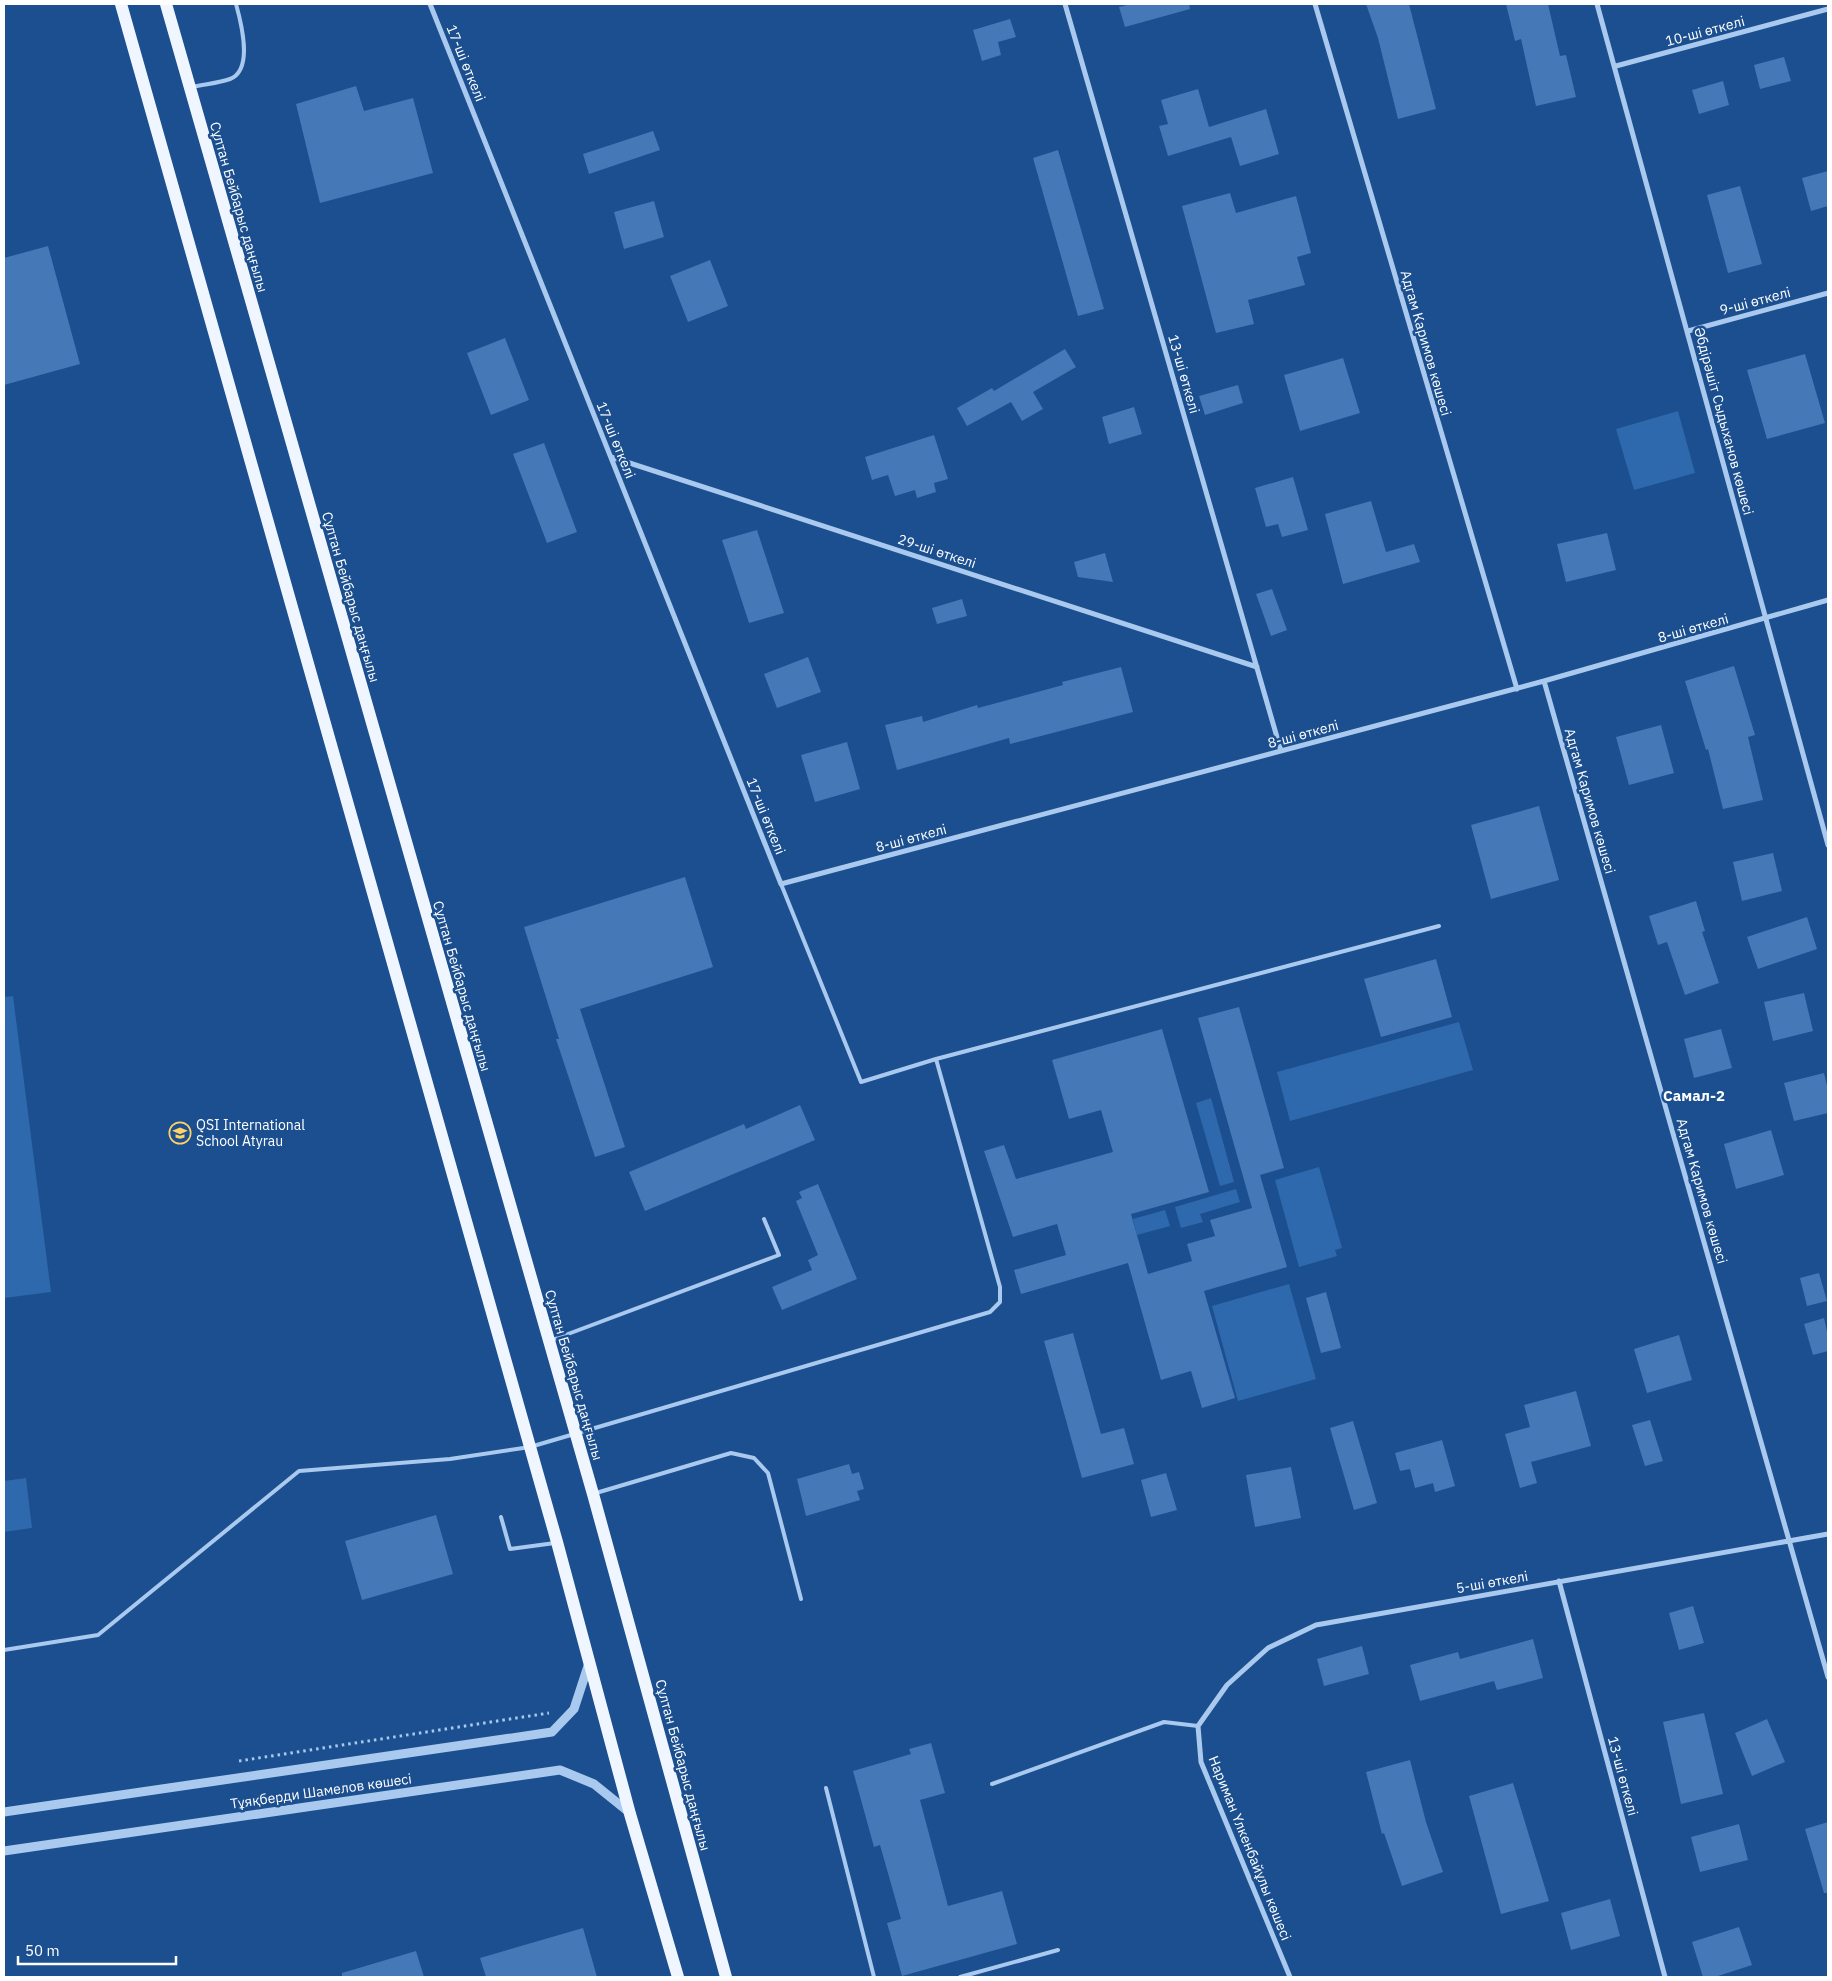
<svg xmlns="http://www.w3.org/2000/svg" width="1832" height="1981" viewBox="0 0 1832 1981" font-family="'IBM Plex Sans',sans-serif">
  <rect width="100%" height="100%" fill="#1b4f8f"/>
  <path fill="#2e69ad" d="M1678,411L1695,473L1634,490L1616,429Z
    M13,996L51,1292L4,1298V997Z
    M1459,1022L1473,1070L1290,1121L1277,1072Z
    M1211,1098L1234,1182L1220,1186L1196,1103Z
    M1319,1167L1342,1248L1335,1250L1337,1256L1299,1267L1275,1180Z
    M1236,1189L1240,1202L1200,1214L1203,1222L1181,1228L1175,1207Z
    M1165,1210L1170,1226L1137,1235L1133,1219Z
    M1289,1284L1316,1379L1238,1401L1212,1306Z
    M26,1478L32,1528L4,1532V1481Z"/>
  <path fill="#4478b7" d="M1131,4H1189L1190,9L1125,27L1119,7Z
    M1366,4H1409L1436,109L1398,119L1378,38Z
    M1506,4H1548L1560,56L1566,55L1576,97L1536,106L1521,39L1515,41Z
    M1010,19L1016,37L998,42L1001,55L982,61L973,30Z
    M1784,57L1791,81L1760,89L1754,65Z
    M1723,81L1729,105L1699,114L1692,90Z
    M356,86L364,111L413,98L433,173L320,203L296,104Z
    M1198,89L1209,127L1266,109L1279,154L1240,166L1231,137L1168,156L1159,126L1168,124L1161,100Z
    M653,131L660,150L589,174L583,154Z
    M1058,150L1104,309L1078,316L1033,158Z
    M1828,171V206L1811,211L1802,178Z
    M1740,186L1762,264L1728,273L1707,195Z
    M1230,193L1236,213L1296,196L1311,253L1297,257L1305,285L1248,300L1254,324L1216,333L1182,206Z
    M654,201L664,237L624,249L614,212Z
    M48,246L80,364L4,385V258Z
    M710,260L728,306L688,322L670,276Z
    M505,338L529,400L491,415L467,353Z
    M1065,349L1076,367L1033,392L1043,409L1022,421L1011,402L967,426L957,408L992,388L994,391Z
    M1805,354L1825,423L1767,439L1747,370Z
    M1343,358L1360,413L1300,431L1284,375Z
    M1238,385L1243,403L1205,415L1199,396Z
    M1134,407L1142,434L1109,444L1102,417Z
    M934,435L948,479L934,483L936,492L917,498L915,490L895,496L888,475L872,480L865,457Z
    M544,443L577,532L547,543L513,454Z
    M1293,477L1308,530L1282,537L1278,524L1266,527L1255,488Z
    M1371,501L1386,552L1414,544L1420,562L1343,584L1325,514Z
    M757,530L784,613L749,623L722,540Z
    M1607,533L1616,570L1566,582L1557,544Z
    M1105,553L1113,582L1078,577L1074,562Z
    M1272,589L1287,630L1271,636L1256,594Z
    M962,599L967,616L937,624L932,608Z
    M808,657L821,692L777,708L764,674Z
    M1734,666L1755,735L1748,737L1763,800L1723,809L1708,749L1706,750L1685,681Z
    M1121,667L1133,712L1010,744L1009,738L897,770L885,725L922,716L923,722L977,705L978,708L1063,685L1062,682Z
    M1661,725L1674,773L1629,785L1616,737Z
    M847,742L860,789L815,802L801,755Z
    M1539,806L1559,880L1491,899L1471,825Z
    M1773,853L1782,891L1742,901L1733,862Z
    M685,877L713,967L580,1009L625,1147L595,1157L556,1039H559L524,927Z
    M1696,901L1705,931L1702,932L1719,983L1685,995L1667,942L1658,945L1649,916Z
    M1807,917L1817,949L1758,969L1747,937Z
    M1436,959L1452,1017L1381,1037L1364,979Z
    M1804,993L1813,1031L1773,1041L1764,1002Z
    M1239,1007L1284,1168L1260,1175L1287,1267L1204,1291L1235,1398L1202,1408L1191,1371L1161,1380L1128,1263L1021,1294L1014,1270L1066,1255L1057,1224L1013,1237L984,1151L1004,1145L1016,1179L1113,1152L1101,1110L1069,1119L1052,1060L1162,1029L1209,1192L1131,1214L1148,1274L1192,1261L1187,1244L1215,1236L1210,1220L1252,1208L1198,1018Z
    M1721,1029L1732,1068L1694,1078L1684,1039Z
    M1824,1073L1828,1090V1113L1794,1121L1784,1083Z
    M800,1105L815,1140L645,1211L629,1172L744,1124L746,1129Z
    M1771,1130L1784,1175L1736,1189L1724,1144Z
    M818,1184L857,1279L782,1310L772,1287L812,1270L808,1260L818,1255L796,1201L802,1198L799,1192Z
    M1819,1273L1827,1301L1807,1306L1800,1278Z
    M1326,1292L1341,1348L1321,1353L1306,1298Z
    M1824,1318L1828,1336V1351L1813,1355L1804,1324Z
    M1073,1333L1101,1434L1124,1428L1134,1464L1082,1478L1044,1341Z
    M1679,1335L1692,1380L1647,1393L1634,1349Z
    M1576,1391L1591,1446L1531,1462L1537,1483L1520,1488L1505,1434L1530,1427L1524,1405Z
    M1650,1420L1663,1461L1645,1466L1632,1425Z
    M1353,1421L1377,1503L1354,1510L1330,1428Z
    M1442,1440L1455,1486L1435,1492L1433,1483L1415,1488L1410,1469L1400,1471L1395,1453Z
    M849,1464L852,1474L859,1472L864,1489L857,1491L860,1500L806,1516L797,1479Z
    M1291,1467L1301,1518L1255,1527L1246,1475Z
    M1166,1473L1177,1510L1151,1517L1141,1480Z
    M436,1515L453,1574L362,1600L345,1541Z
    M1693,1606L1704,1643L1679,1650L1669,1613Z
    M1533,1639L1543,1678L1497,1690L1494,1681L1420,1701L1410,1665L1458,1652L1460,1659Z
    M1362,1646L1369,1674L1324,1686L1317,1659Z
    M1704,1713L1723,1794L1681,1804L1663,1722Z
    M1767,1719L1785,1762L1752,1776L1735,1733Z
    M931,1743L945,1793L920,1800L948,1906L1002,1891L1017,1944L902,1976L887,1923L901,1919L880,1845L874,1847L853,1771L911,1754L909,1749Z
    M1410,1760L1426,1822L1443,1872L1402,1886L1384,1833L1382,1834L1366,1772Z
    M1513,1783L1549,1901L1501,1914L1469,1796Z
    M1828,1822V1893H1824L1805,1829Z
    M1739,1824L1748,1860L1700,1872L1691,1837Z
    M1610,1899L1620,1936L1571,1950L1561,1913Z
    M1739,1927L1752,1965L1715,1977H1703L1692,1942Z
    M583,1928L597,1977H486L480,1958Z
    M416,1951L424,1977H342V1973Z"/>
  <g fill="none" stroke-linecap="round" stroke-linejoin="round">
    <path stroke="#a9c9ee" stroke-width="3" stroke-dasharray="2.5 4" stroke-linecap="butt" d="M239,1761L549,1713"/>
    <path stroke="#a9c9ee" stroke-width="4" d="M192,87C205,84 219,83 230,79C254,70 241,22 236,4
      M936,1059L1439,926
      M552,1340L779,1255L764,1219
      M596,1493L731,1453L754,1458L768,1473L801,1599
      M501,1517L510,1549L555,1543
      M4,1650L98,1635L299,1471L450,1459L530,1447L990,1312L1000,1302V1287L936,1059L861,1082L781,884
      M992,1784L1164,1722L1198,1726
      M826,1788L874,1977
      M960,1977L1058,1950"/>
    <path stroke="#a9c9ee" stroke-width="5" d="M430,4L781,884L1544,681L1828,600
      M1065,4L1281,751
      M1315,4L1517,689
      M1597,4L1828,845
      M1616,66L1828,9
      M1688,331L1828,293
      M611,457L1257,667
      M1544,681L1828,1677
      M1559,1581L1665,1977
      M1290,1977L1201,1762L1198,1726L1227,1685L1268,1648L1316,1625L1828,1534"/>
    <path stroke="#a9c9ee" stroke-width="9" d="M4,1812L552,1732L574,1709L589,1663
      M4,1851L560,1770L594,1784L630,1813"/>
    <path stroke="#f0f6ff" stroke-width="12" d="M121,4L557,1542L630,1814L678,1977
      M166,4L593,1494L726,1977"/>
  </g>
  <defs>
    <g id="school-ring" transform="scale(1.125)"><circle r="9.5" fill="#1b4f8f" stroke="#ffd166" stroke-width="1.5"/><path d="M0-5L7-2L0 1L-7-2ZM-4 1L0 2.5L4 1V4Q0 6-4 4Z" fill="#ffd166"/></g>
  </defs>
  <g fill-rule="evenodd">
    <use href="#school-ring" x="180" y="1133"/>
  </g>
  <g text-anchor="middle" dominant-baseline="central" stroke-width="5" stroke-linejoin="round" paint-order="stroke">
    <g font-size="14" fill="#fff" stroke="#1b4f8f">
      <text transform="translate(1705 31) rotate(-15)">10-ші өткелі</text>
      <text transform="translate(466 63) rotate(68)">17-ші өткелі</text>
      <text transform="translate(239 207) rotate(74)">Сұлтан Бейбарыс даңғылы</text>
      <text transform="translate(1755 301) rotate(-15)">9-ші өткелі</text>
      <text transform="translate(1426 343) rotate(74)">Адгам Каримов көшесі</text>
      <text transform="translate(1184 374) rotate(74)">13-ші өткелі</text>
      <text transform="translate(1724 421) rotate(75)">Әбдірәшіт Сыдыханов көшесі</text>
      <text transform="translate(616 440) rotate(68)">17-ші өткелі</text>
      <text transform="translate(937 551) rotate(18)">29-ші өткелі</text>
      <text transform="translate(351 597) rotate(74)">Сұлтан Бейбарыс даңғылы</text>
      <text transform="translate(1693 628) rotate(-16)">8-ші өткелі</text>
      <text transform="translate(1303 734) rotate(-15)">8-ші өткелі</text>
      <text transform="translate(1590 801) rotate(74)">Адгам Каримов көшесі</text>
      <text transform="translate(766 816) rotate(68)">17-ші өткелі</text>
      <text transform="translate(911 838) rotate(-15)">8-ші өткелі</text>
      <text transform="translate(462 986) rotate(74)">Сұлтан Бейбарыс даңғылы</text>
      <text transform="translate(1702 1191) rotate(74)">Адгам Каримов көшесі</text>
      <text transform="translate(574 1375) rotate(74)">Сұлтан Бейбарыс даңғылы</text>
      <text transform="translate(1492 1582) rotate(-10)">5-ші өткелі</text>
      <text transform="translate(683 1765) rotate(75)">Сұлтан Бейбарыс даңғылы</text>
      <text transform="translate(1623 1776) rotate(75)">13-ші өткелі</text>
      <text transform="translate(321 1791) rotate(-8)">Тұяқберди Шамелов көшесі</text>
      <text transform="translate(1250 1848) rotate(68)">Нариман Үлкенбайұлы көшесі</text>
    </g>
    <g font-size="14" fill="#fff" stroke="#1b4f8f" text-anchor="start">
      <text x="196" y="1125">QSI International<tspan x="196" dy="16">School Atyrau</tspan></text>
    </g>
    <g font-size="15" font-weight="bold" fill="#fff" stroke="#1b4f8f">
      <text x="1694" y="1095">Самал-2</text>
    </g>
  </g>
  <rect width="1832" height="1981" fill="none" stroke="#ffffff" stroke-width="10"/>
  <path d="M18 1956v8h158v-8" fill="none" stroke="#ffffff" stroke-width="2.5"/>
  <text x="25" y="1956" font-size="15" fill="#ffffff" stroke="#1b4f8f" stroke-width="4" paint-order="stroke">50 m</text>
</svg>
